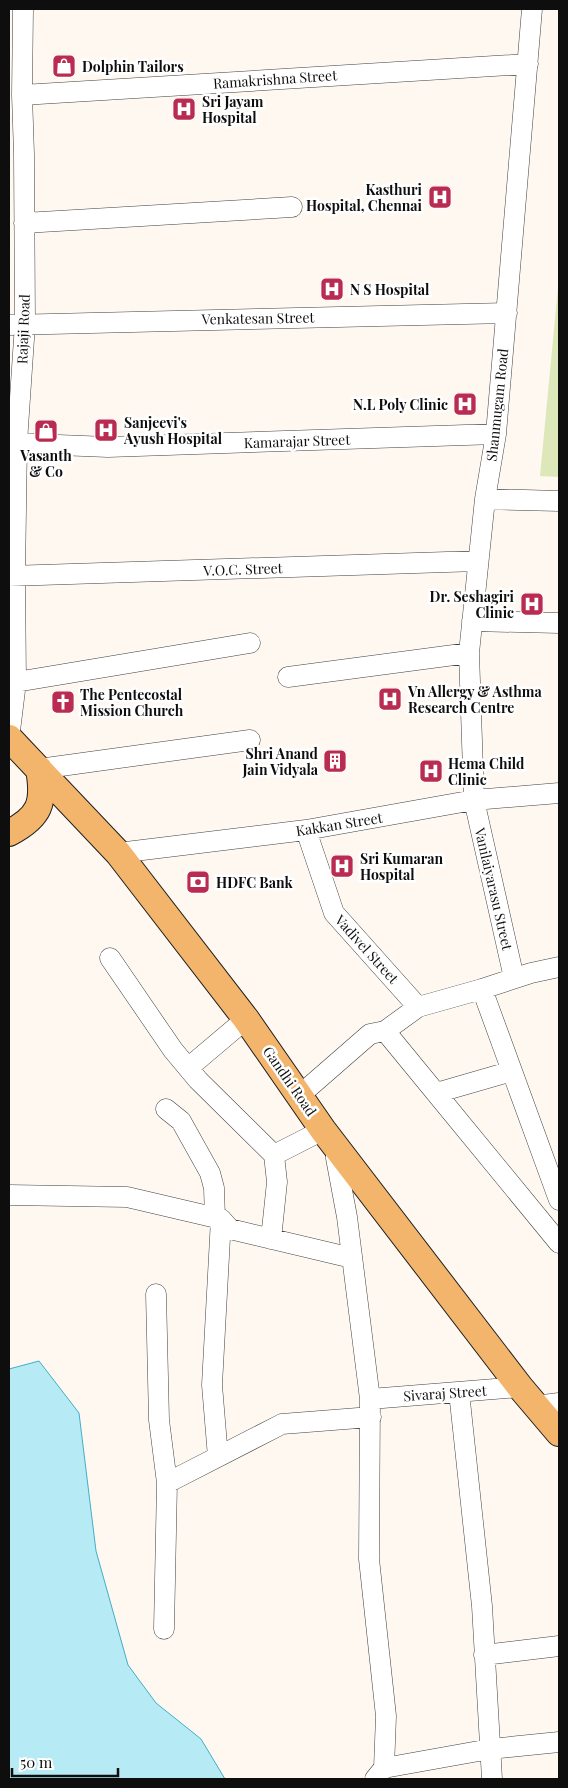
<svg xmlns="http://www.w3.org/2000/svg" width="568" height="1788" viewBox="0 0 568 1788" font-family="'Playfair Display',serif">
  <rect width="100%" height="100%" fill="#fef8f0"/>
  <path fill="#dce8ba" d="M559,277V477L540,476Z"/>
  <path fill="#b6eaf4" stroke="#40afc8" d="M39,1361L79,1413L96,1551L128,1665L156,1703L201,1739L225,1779H9V1369Z"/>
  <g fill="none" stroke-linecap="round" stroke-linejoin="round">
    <g stroke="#414141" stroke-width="21">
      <path id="minor" d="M22,95L528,64
        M24,223L292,207
        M9,325L507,313
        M9,443L108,447L496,434
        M485,499L559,501
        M9,576L478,561
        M472,621L559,623
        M288,677L469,653
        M16,682L250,643
        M9,739L16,682L15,576L17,442L25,324L24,154L22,95L23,9
        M39,769L250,740
        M306,830L334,913L418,1007
        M118,853L306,830L474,800L559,793
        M110,958L173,1050L198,1080L274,1155L277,1182L271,1239
        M514,978L474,800L469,653L485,499L496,434L532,9
        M482,989L559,1200
        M385,1031L559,1243
        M188,1068L246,1019
        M436,1093L512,1071
        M300,1095L370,1034L385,1031L418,1007L482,989L531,973L559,967
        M166,1109L181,1121L210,1173L214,1188L215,1218
        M336,1147V1158L347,1217L370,1399L369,1559L386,1716L384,1768L375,1779
        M274,1155L323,1130
        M9,1195L127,1197L221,1219L230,1229L352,1258
        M156,1294L159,1420L167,1483
        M459,1392L482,1606L492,1779
        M370,1399L520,1387
        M535,1406L559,1403
        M218,1457L212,1385L221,1219
        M164,1629L167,1483L282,1424L371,1417
        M484,1655L559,1646
        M384,1768L490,1749L559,1742"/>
    </g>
    <g stroke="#1f1f1f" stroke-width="28">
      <path id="major" d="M9,738L118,853L246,1019L323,1130L520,1387L559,1433
        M9,833C40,817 45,803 39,769"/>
    </g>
    <use href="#minor" stroke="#fff" stroke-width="20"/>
    <use href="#major" stroke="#f3b56b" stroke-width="26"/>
  </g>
  <defs>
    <g id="shop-square" transform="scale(1.25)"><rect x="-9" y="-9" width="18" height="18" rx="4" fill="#b92b50" stroke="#fff"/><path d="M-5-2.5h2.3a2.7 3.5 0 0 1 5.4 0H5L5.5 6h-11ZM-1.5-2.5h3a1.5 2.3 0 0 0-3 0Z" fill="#fff"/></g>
    <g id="hospital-square" transform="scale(1.25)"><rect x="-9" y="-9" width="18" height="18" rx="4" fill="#b92b50" stroke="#fff"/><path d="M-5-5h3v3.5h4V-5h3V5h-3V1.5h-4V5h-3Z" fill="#fff"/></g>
    <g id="church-square" transform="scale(1.25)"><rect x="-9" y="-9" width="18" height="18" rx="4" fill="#b92b50" stroke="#fff"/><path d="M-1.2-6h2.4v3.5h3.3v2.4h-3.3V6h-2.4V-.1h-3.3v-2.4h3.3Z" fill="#fff"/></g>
    <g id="building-square" transform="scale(1.25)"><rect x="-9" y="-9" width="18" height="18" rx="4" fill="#b92b50" stroke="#fff"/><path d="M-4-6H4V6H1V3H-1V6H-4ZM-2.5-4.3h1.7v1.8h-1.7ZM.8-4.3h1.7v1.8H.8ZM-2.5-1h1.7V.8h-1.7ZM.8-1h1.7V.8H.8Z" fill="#fff"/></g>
    <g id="bank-square" transform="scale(1.25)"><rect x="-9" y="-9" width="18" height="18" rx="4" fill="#b92b50" stroke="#fff"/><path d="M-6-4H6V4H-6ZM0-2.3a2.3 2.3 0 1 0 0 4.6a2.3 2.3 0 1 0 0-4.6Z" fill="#fff"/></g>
  </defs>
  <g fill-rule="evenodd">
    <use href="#shop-square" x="64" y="66"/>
    <use href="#hospital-square" x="184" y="109"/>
    <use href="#hospital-square" x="440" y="197"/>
    <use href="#hospital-square" x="332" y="289"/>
    <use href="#hospital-square" x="465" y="404"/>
    <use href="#hospital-square" x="106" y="430"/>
    <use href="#shop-square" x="46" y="431"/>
    <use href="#hospital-square" x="532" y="604"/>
    <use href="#hospital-square" x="390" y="699"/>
    <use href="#church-square" x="63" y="702"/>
    <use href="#building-square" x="335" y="761"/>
    <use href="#hospital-square" x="431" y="771"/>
    <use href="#hospital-square" x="342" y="866"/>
    <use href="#bank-square" x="198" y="882"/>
  </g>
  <g text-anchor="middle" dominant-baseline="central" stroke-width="5" stroke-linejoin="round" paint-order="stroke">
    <g font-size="14" font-weight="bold" fill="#0e0e0e" stroke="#fff" text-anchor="start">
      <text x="82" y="66">Dolphin Tailors</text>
      <text x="202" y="101">Sri Jayam<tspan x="202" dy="16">Hospital</tspan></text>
      <text x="422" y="189" text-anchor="end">Kasthuri<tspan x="422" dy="16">Hospital, Chennai</tspan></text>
      <text x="350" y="289">N S Hospital</text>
      <text x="448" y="404" text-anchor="end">N.L Poly Clinic</text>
      <text x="124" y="422">Sanjeevi's<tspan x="124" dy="16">Ayush Hospital</tspan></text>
      <text x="46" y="455" text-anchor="middle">Vasanth<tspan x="46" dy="16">&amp; Co</tspan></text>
      <text x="514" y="596" text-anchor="end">Dr. Seshagiri<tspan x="514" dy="16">Clinic</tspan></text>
      <text x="408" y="691">Vn Allergy &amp; Asthma<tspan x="408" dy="16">Research Centre</tspan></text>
      <text x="80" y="694">The Pentecostal<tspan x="80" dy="16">Mission Church</tspan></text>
      <text x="318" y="753" text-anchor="end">Shri Anand<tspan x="318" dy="16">Jain Vidyala</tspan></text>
      <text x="448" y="763">Hema Child<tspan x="448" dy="16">Clinic</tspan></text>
      <text x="360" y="858">Sri Kumaran<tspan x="360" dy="16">Hospital</tspan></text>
      <text x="216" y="882">HDFC Bank</text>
    </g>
    <g font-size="14" fill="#0e0e0e" stroke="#fff">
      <text transform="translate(275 79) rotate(-4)">Ramakrishna Street</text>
      <text transform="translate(258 318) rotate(-1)">Venkatesan Street</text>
      <text transform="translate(23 329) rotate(-88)">Rajaji Road</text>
      <text transform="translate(497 405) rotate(-84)">Shanmugam Road</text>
      <text transform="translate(297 441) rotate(-2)">Kamarajar Street</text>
      <text transform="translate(243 569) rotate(-2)">V.O.C. Street</text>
      <text transform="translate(339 824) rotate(-9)">Kakkan Street</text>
      <text transform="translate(494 889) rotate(77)">Vanilaiyarasu Street</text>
      <text transform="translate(367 949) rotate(48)">Vadivel Street</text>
      <text transform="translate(290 1081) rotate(55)">Gandhi Road</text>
      <text transform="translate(445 1393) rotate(-4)">Sivaraj Street</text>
    </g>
  </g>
  <rect width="568" height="1788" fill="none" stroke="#0e0e0e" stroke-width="20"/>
  <path d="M12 1768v8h106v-8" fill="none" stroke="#0e0e0e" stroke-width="2.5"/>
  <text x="20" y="1768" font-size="15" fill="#0e0e0e" stroke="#ffffff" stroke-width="4" paint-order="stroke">50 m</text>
</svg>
